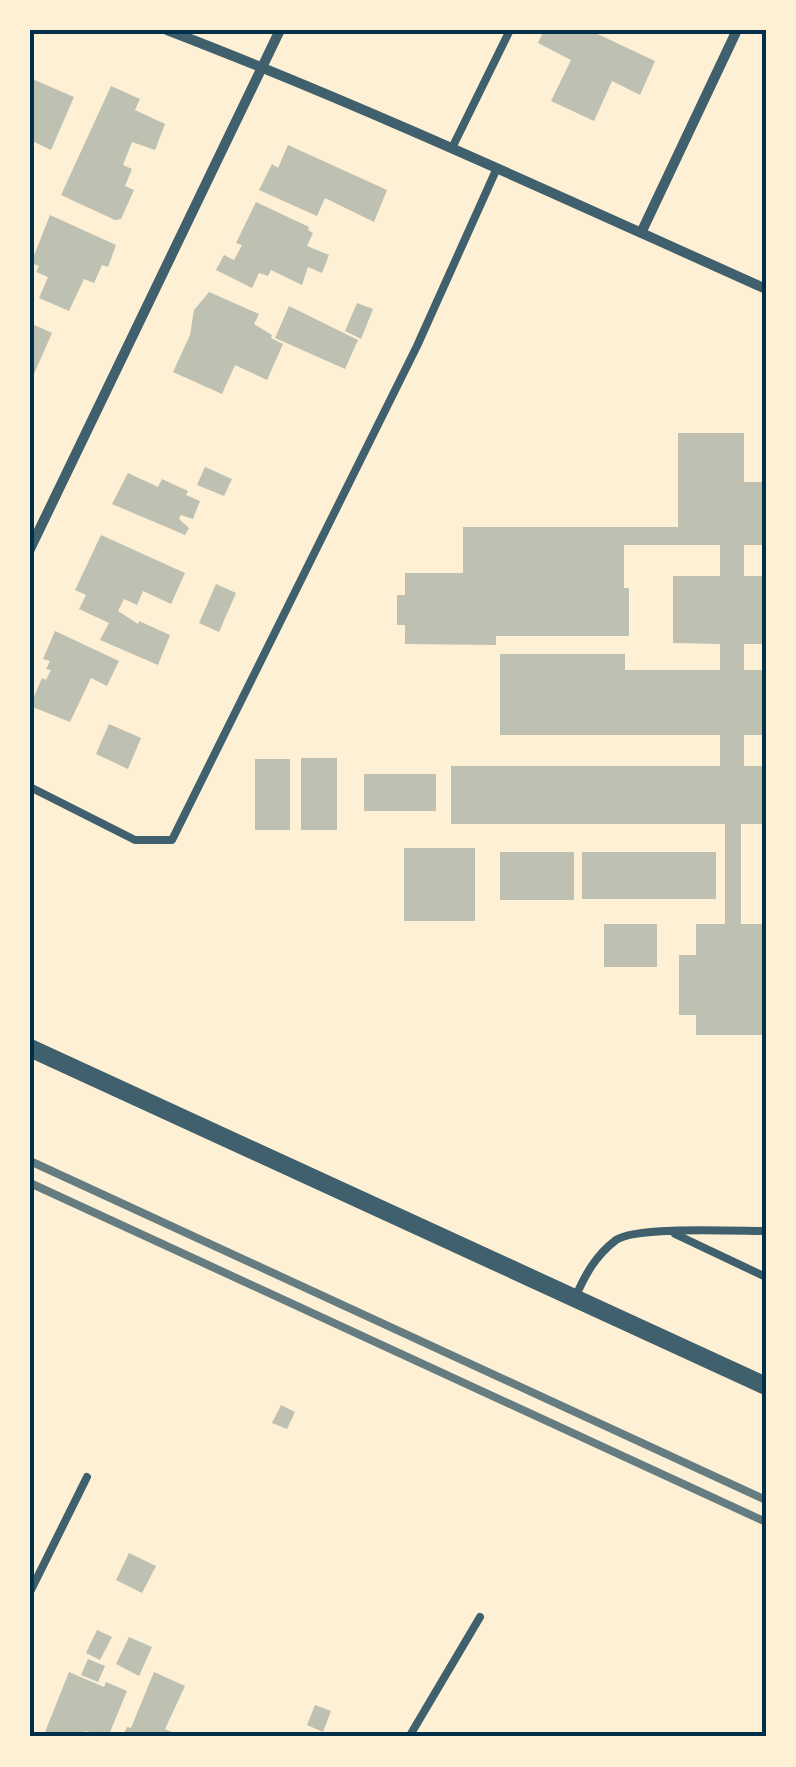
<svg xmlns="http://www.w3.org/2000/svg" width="796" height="1767" viewBox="0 0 796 1767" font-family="'Golos Text',sans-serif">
  <rect width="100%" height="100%" fill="#fdf0d5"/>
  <path fill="#bec0b2" d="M544,30H589L655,61L640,95L612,81L594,121L551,101L571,60L538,43Z
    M30,78L74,97L51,150L30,140Z
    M111,86L140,99L135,110L165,124L155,150L132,142L123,165L132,169L125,186L134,190L121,219L115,220L61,195Z
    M288,145L387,190L374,222L325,198L317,216L259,190L272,164L278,168Z
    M256,202L309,227L308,230L313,233L307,246L329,255L322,273L308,267L302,285L271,270L268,276L259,273L252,288L216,270L224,255L234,260L242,245L236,243Z
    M50,215L116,245L108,267L102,265L94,283L84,279L69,311L39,298L48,277L36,272L39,266L31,263Z
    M209,292L259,314L254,324L272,335L271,338L283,344L267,380L235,365L222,394L173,372L190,335L194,310Z
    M357,303L373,309L361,339L345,331Z
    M289,306L358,340L345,369L275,338Z
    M30,323L52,333L30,383Z
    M678,433H744V482H766V545H744V576H766V644H744V670H766V735H744V766H766V824H741V924H766V1035H696V1015H679V955H696V924H725V824H451V766H720V735H500V654H625V670H720V644L673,643V576H720V545H624V588H629V636H496V645L405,644V625H397V595H405V573H463V527H678Z
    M205,467L232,479L224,496L197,485Z
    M128,473L158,487L162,479L188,491L186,495L200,501L193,519L181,515L179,519L189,528L185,535L112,504Z
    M101,535L185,573L171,604L143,591L137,605L124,599L118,611L138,624L139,621L170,635L158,665L100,640L109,623L79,609L86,595L75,590Z
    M216,584L236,593L219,632L199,623Z
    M55,631L119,661L107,686L91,678L70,722L30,706L42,678L46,680L51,670L46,669L50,661L43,659Z
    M109,724L141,738L128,769L96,754Z
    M301,758H337V830H301Z
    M255,759H290V830H255Z
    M364,774H436V811H364Z
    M404,848H475V921H404Z
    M500,852H574V900H500Z
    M582,852H716V899H582Z
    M604,924H657V967H604Z
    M281,1405L295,1412L287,1429L272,1423Z
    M129,1553L156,1566L142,1593L116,1580Z
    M97,1630L112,1637L100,1660L86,1653Z
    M129,1637L152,1647L139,1676L116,1664Z
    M88,1659L105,1666L98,1682L81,1675Z
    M69,1672L104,1687L106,1682L127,1691L108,1737L85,1731L83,1737H43Z
    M154,1672L185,1686L165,1729L183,1737H122L127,1727L131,1728Z
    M315,1705L331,1711L323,1732L307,1725Z"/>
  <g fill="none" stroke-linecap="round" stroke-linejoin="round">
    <path stroke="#3f606c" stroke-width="8" d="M452,148L510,30
      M30,787L135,840H172L417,346L497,168
      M675,1234L766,1277
      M575,1298C585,1275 595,1256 616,1240C635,1226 737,1231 766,1231
      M30,1592L87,1477
      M409,1737L480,1617"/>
    <path stroke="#3f606c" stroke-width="10" d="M167,30C370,108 567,200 766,289
      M641,233L737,30
      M30,549L280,30"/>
    <path stroke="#3f606c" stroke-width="18" d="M30,1048L766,1386"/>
    <path stroke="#657d81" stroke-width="8" d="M30,1161L766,1500
      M30,1183L766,1522"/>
  </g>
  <rect width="796" height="1767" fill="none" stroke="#fdf0d5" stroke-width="65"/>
  <rect x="32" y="32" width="732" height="1702" fill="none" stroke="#003049" stroke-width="4"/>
</svg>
